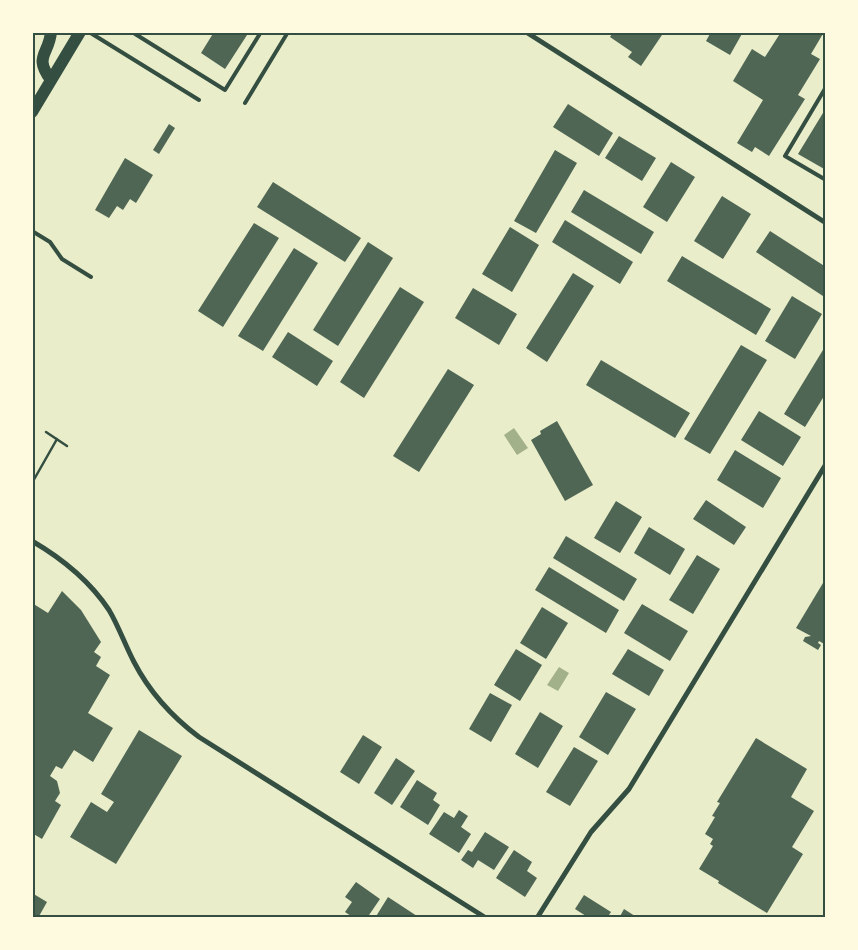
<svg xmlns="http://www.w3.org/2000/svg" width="858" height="950" viewBox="0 0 858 950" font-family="Arial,sans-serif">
  <rect width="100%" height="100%" fill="#e9edc9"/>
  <path fill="#a3b18a" d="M514,428L528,448L517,455L504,435Z
    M559,667L569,673L558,691L547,685Z"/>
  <path fill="#4f6655" d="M214,32H249L225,69L201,53Z
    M613,32H664L641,66L628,57L632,52L610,37Z
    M711,32H743L730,55L706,41Z
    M781,32H824L811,54L820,59L798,95L805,99L769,156L755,147L752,152L737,143L763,100L733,81L752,49L765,57Z
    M568,104L613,133L599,156L553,127Z
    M826,108V170L798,154Z
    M169,124L175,128L159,154L153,150Z
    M619,136L656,158L642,181L605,158Z
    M555,150L577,163L536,233L514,221Z
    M125,158L153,175L136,203L130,199L123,210L117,206L109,218L95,210Z
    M671,162L695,177L667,222L643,207Z
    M273,182L361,238L345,262L257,207Z
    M584,190L654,232L641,254L571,212Z
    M722,196L751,214L723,259L694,241Z
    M565,220L633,262L620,284L552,242Z
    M254,223L279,238L223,327L198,311Z
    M510,227L539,245L512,292L482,274Z
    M770,231L826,267V298L756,252Z
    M368,242L393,258L338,346L313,330Z
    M294,248L318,263L263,351L238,336Z
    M682,256L771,309L756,335L667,281Z
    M573,273L594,286L547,362L526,348Z
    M400,287L424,302L364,398L340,382Z
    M473,288L517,314L499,345L455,318Z
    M792,296L822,314L795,359L765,341Z
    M288,332L333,361L317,386L272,357Z
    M741,345L767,360L710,454L684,439Z
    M826,345V393L805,427L784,414Z
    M601,360L690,413L675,438L586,385Z
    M448,369L474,385L419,472L393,456Z
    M759,411L801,437L783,466L741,440Z
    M557,421L593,485L565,501L531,440L541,434L540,431Z
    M735,450L781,478L763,508L717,480Z
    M706,500L746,527L734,545L693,519Z
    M616,501L642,517L620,553L594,538Z
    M649,527L685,549L670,575L634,553Z
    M566,536L637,579L624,601L553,558Z
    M697,555L720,569L693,614L669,600Z
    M549,567L619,610L606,633L535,590Z
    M826,578V645L819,641L818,643L821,645L818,650L803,641L805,637L811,636L796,628Z
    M62,591L81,610L101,642L94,652L101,657L96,666L110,675L88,713L113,728L93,762L74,750L62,769L56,766L50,776L57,781L60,793L55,801L61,805L42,839L32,833V603L48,613Z
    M642,604L688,631L670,661L624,633Z
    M542,607L568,623L546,659L520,643Z
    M516,649L542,665L520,701L494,685Z
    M628,649L664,670L649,696L612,674Z
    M606,692L636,709L608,755L579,737Z
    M490,693L512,705L491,742L469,729Z
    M540,712L563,726L538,768L515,754Z
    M139,730L182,756L116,864L70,837L91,802L107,812L114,802L101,794Z
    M363,735L382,747L359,784L340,772Z
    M756,738L807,769L791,797L814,811L792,847L803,854L767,913L718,883L719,881L699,869L713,846L710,844L713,839L705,834L715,817L712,816L720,803L717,802Z
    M574,747L598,761L570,806L546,792Z
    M396,758L415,771L392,805L374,793Z
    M417,780L437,793L433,800L440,805L428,825L400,807Z
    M459,810L468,816L461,827L471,834L459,853L429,834L444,812L454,818Z
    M485,832L509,847L494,870L478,860L473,868L461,860L468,850L472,852Z
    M514,850L532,862L527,871L537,878L525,897L496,878Z
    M356,882L380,899L367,918H354L345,912L352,902L345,897Z
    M32,893L47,902L38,918H32Z
    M584,895L611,912L607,918H585L586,916L575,909Z
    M388,897L420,918H375Z
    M624,909L638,918H619Z"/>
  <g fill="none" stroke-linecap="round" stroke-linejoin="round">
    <path stroke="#344e41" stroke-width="2.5" d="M46,432L67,446
      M32,483L57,439"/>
    <path stroke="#344e41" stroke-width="4" d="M89,32L199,100
      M132,32L225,90L261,32
      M826,87L785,156L826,180
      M245,103L288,32
      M32,231L50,242L62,259L91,277"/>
    <path stroke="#344e41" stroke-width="5" d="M526,32L826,223
      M32,541C63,559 89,580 109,610C119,627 125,645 134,662C150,693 171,716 199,737L486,918
      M537,918L591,832L629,789L826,464"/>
    <path stroke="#344e41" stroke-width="12" d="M51,32C49,55 33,56 51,80
      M32,112L80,32"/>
  </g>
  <rect width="858" height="950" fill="none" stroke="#fefae0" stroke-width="68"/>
  <rect x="34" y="34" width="790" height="882" fill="none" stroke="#344e41" stroke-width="2"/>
</svg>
